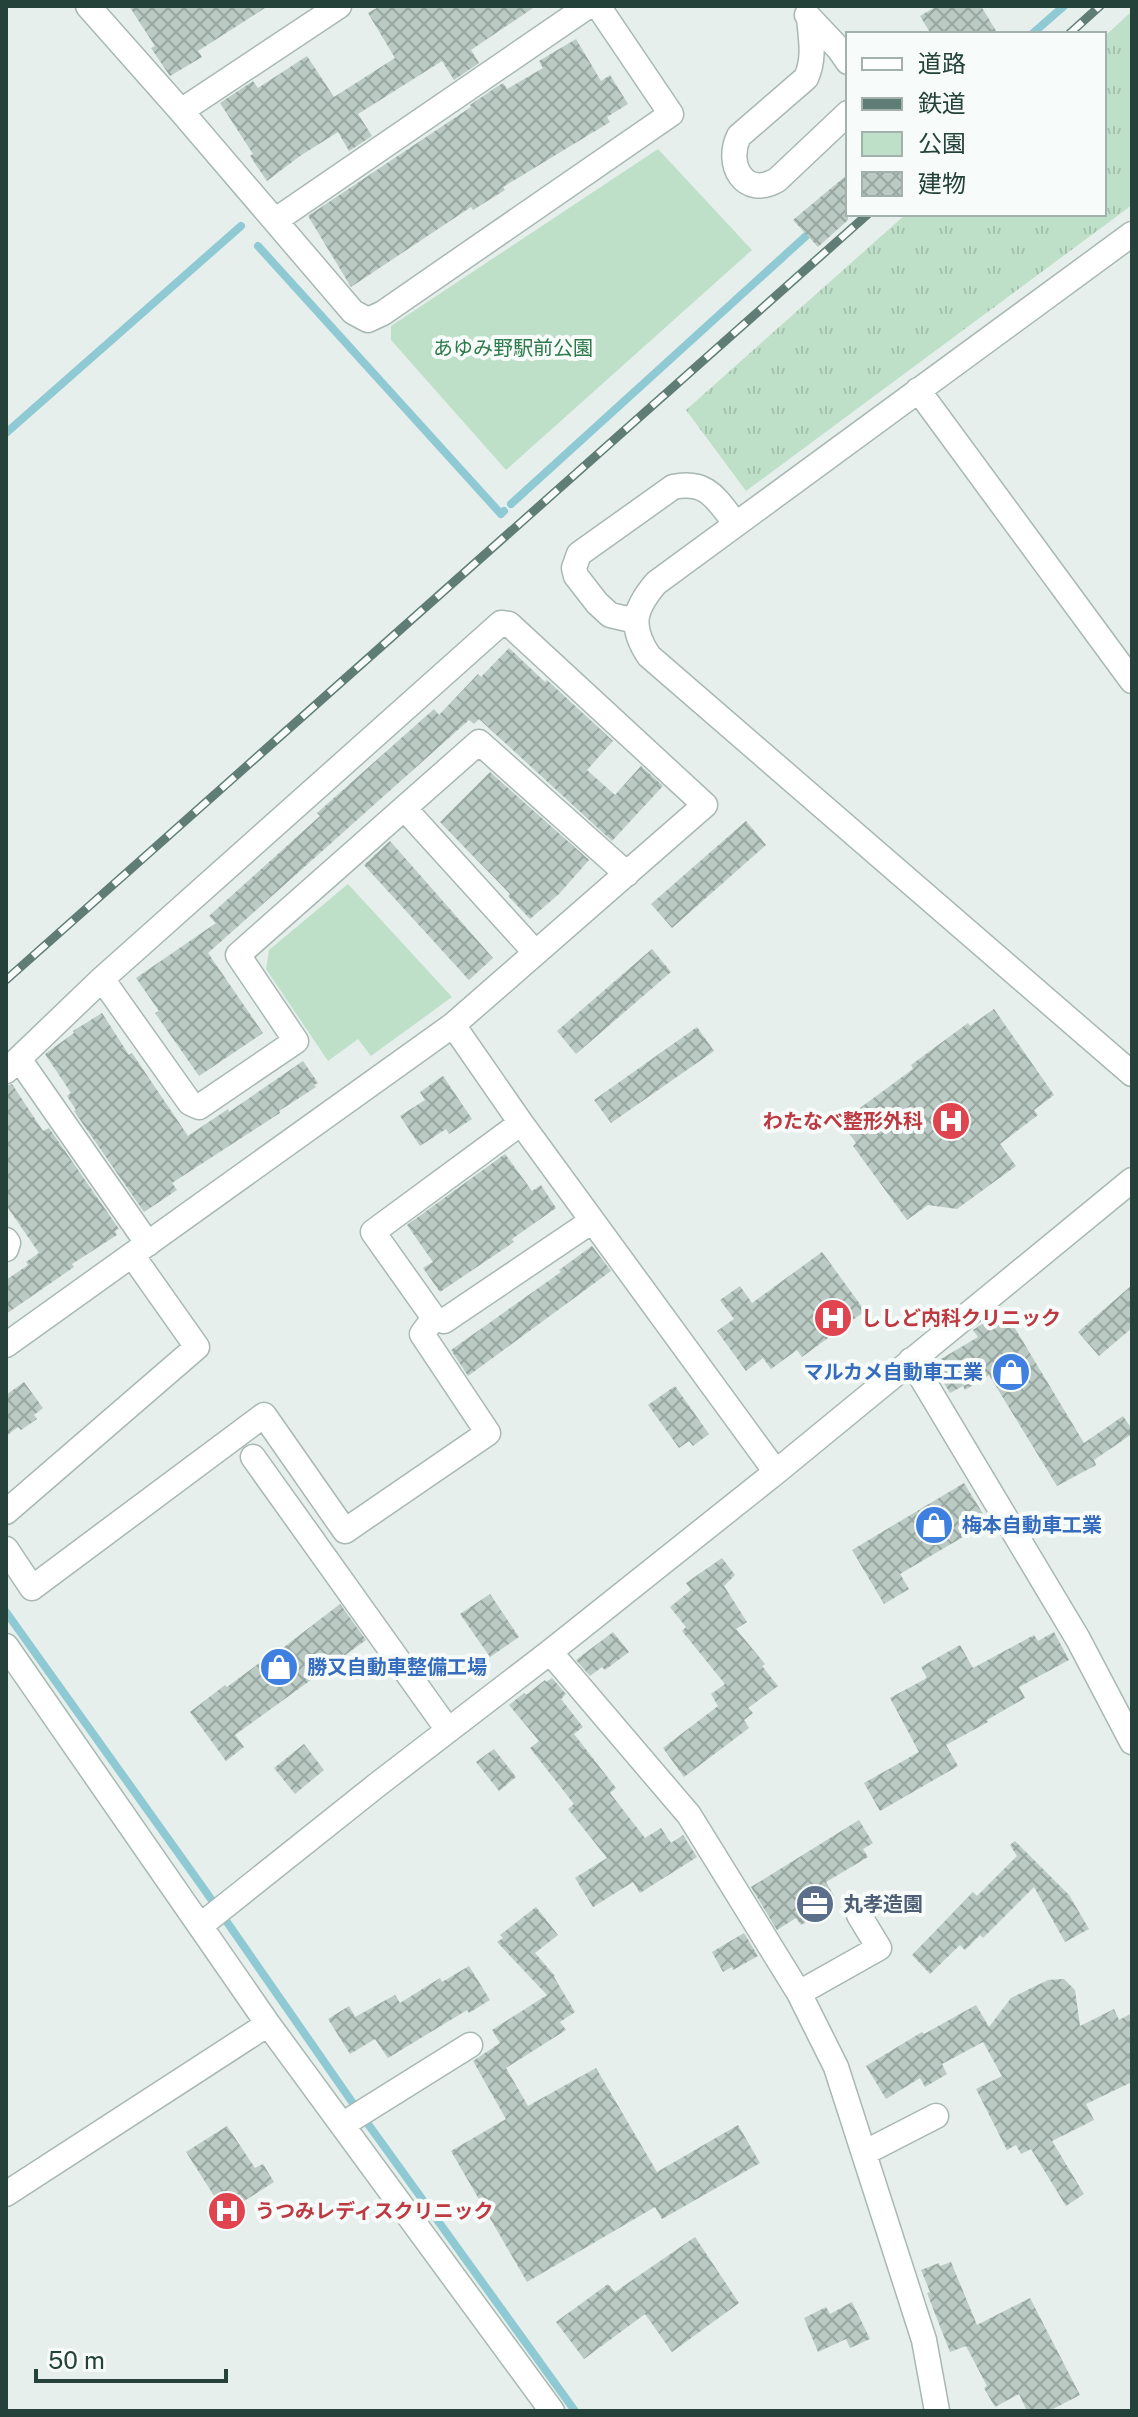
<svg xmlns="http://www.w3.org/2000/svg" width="1138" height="2417" viewBox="0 0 1138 2417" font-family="'Public Sans','Noto Sans JP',sans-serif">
  <defs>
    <pattern id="grass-tufts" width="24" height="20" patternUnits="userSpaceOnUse" patternTransform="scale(2)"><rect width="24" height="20" fill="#bfe0c8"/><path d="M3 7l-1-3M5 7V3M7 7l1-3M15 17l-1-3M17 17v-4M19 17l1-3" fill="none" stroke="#a4c1ad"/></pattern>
    <pattern id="building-cross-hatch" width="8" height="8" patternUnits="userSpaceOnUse" patternTransform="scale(2)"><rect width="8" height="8" fill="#bbcac4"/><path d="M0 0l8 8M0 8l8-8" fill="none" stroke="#98a6a0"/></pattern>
  </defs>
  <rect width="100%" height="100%" fill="#e6efeb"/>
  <path fill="url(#grass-tufts)" d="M1132,11V205L746,491L686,410L906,214H1104V37Z"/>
  <path fill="#bfe0c8" d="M658,149L752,250L506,470L391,340V326Z
    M348,884L452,997L371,1056L358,1039L328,1061L266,969L269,950Z"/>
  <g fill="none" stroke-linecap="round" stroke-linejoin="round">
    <path stroke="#8ec9d4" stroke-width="8" d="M1032,34L1064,6
      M258,246L501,514L504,511
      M6,433L241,226
      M511,504L806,236
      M6,1612L204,1889L350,2099L575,2411"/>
  </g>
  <path fill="url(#building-cross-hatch)" d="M129,6H268L198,51L202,57L170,76L151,48L155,46Z
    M380,6H536L471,50L479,63L454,80L442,61L358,114L372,136L349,151L338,132L300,156L267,181L250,156L253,154L220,103L253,81L258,88L307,56L334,97L395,58L368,13Z
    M937,6H981L998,34H931L920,16Z
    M576,39L601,81L610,75L628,104L607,117L610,122L503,187L505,190L473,210L471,207L351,287L308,216L471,107L470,105L495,88L503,83L507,89L543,68L539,61Z
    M848,174V220L818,247L793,220Z
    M509,648L545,682L547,680L613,741L587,770L615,795L641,766L663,786L612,841L479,719L474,724L469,720L208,953L263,1033L199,1076L155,1013L159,1011L136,978L216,923L209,916L320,816L317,813L434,709L439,715L478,674L481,677Z
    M490,772L589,860L559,894L530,919L508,896L510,894L440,822Z
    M746,821L766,845L672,928L651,904Z
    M390,841L493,958L469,980L364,865Z
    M652,949L671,972L576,1054L557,1031Z
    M994,1009L1054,1095L1034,1110L1038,1115L1000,1144L1016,1166L957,1209L928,1205L907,1220L853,1146L856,1143L841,1122L913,1069L911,1065L968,1023L970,1026Z
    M102,1013L129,1055L132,1053L188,1136L228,1109L229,1112L303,1061L318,1083L314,1085L316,1087L279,1111L280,1113L172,1183L177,1190L144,1212L74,1111L76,1110L67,1096L71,1093L45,1054L74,1033L73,1031Z
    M697,1027L714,1051L611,1123L594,1100Z
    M443,1076L472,1119L449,1134L446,1129L420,1146L400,1116L425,1100L420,1092Z
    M12,1084L43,1131L49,1128L119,1229L115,1231L117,1235L72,1264L74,1267L6,1314V1280L28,1265L26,1262L39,1253L6,1205V1086Z
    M505,1154L532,1191L541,1185L556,1208L512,1239L514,1242L440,1292L423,1268L433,1262L407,1225Z
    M592,1246L611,1271L468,1376L451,1350L561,1272L559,1270Z
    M822,1252L865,1311L802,1357L797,1350L771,1369L763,1358L746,1371L717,1331L734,1319L720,1300L740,1286L752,1303Z
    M1132,1285V1328L1099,1356L1078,1332Z
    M1004,1310L1084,1443L1123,1416L1132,1429V1434L1094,1460L1096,1465L1057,1486L989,1375L965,1390L963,1386L950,1393L937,1372L946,1366L941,1359L978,1337L973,1330Z
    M24,1382L43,1408L34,1415L37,1419L21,1430L18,1427L6,1436V1395Z
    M675,1386L709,1434L693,1446L689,1441L679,1448L648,1405Z
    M964,1483L985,1517L982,1519L985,1524L900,1574L909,1589L884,1604L852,1550Z
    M722,1558L735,1575L724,1586L747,1622L736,1629L765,1664L762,1666L778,1686L748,1708L753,1713L744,1720L749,1728L684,1777L663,1748L718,1706L711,1694L725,1684L682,1631L686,1627L670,1607L691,1590L686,1583Z
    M490,1594L519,1637L490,1657L460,1614Z
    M340,1604L366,1640L235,1735L244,1747L226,1761L190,1712L225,1685L227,1687L274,1652L275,1654Z
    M613,1632L629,1652L605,1670L602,1667L590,1676L576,1660Z
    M1054,1632L1069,1660L1019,1687L1025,1698L987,1720L988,1722L946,1745L958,1766L880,1811L864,1783L919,1752L890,1698L927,1678L921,1667L960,1645L973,1668L1034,1635L1038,1641Z
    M552,1678L566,1694L561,1699L583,1727L574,1734L616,1788L610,1793L645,1838L661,1828L671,1843L683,1835L697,1857L640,1893L633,1882L593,1907L575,1878L607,1858L568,1809L574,1804L530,1748L539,1741L509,1705L524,1693L526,1695L545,1680L546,1682Z
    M304,1744L324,1770L295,1794L274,1768Z
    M494,1749L516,1777L499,1791L476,1762Z
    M859,1820L873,1843L863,1849L868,1857L826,1882L834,1896L820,1904L824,1911L801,1925L796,1918L777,1930L751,1887Z
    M1015,1841L1069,1895L1089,1929L1065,1942L1034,1887L983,1938L980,1935L965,1950L960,1945L930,1974L912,1955L973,1892L977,1896L1017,1856L1010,1845Z
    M536,1907L558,1935L535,1953L555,1976L554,1977L575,2012L560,2022L566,2030L506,2068L528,2106L596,2068L657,2172L738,2125L760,2163L662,2219L655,2207L527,2282L451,2151L506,2119L473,2061L500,2043L492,2030L547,1995L497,1942L503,1938L500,1935Z
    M744,1933L758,1956L733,1970L732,1967L723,1972L712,1952Z
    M469,1966L490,2000L469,2013L467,2010L388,2058L375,2039L350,2054L328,2019L349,2006L355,2017L395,1995L400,2003L440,1978L442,1982Z
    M1064,1979L1075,1990L1080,2026L1114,2009L1119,2020L1132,2013V2082L1086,2104L1094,2120L1052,2141L1084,2194L1066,2206L1031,2149L1021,2154L1016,2145L1007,2150L976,2089L1002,2076L983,2042L942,2064L947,2074L925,2087L920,2078L886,2099L866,2066L922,2032L924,2034L976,2005L989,2027L1011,1998L1048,1980Z
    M227,2126L255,2168L263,2164L274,2182L225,2213L186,2152Z
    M695,2237L739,2303L672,2352L645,2314L584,2359L556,2322L608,2284L615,2292Z
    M951,2262L977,2325L1030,2298L1080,2395L1049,2411H1027L1019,2394L995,2407L984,2388L987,2386L966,2346L950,2352L927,2293L930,2292L921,2270L939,2263L940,2266Z
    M852,2302L870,2339L850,2348L846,2339L818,2352L804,2318L826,2307L830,2314Z"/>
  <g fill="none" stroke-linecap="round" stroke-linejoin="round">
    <g stroke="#a8b8b2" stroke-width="27">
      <path id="minor" d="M88,6L181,111L353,312L368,320L383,313L671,114L598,6
        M807,15L839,49L848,62
        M809,18C811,39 815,59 806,78L739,136C725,164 744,199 777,180L848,113
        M181,111L339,6
        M276,220L588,6
        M1132,234L656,583C634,609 629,626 649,656L1132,1074
        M918,390L1132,681
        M636,621L610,615L597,603L576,576L574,568L579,554L673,487C708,480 716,499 736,524
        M405,809L535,952
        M102,979L190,1103L199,1107L296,1041L238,955L479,742L627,874
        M453,1025L521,1123L776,1472
        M19,1059L148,1244
        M6,1071L102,979L501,623L509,624L705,805L453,1025L6,1345
        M521,1123L373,1232L434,1318L444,1321L592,1221
        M6,1240L8,1243L6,1249
        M911,1360L1078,1639L1132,1742
        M253,1457L448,1730
        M6,1512L197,1347L132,1255
        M6,1549L32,1588L264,1415L345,1531L488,1433L422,1334L434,1318
        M6,1646L268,2024L552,2411
        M550,1652L689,1815L799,1993L836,2067L924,2340L937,2411
        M200,1926L377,1785L550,1652L776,1472L1132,1180
        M799,1993L879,1948L859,1915
        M342,2125L470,2045
        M864,2153L936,2116
        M6,2194L268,2024"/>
    </g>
    <use href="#minor" stroke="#fff" stroke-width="24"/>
    <g stroke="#5f7d75" stroke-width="9">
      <path id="rail" d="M1069,34L1100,6
        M6,980L868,214"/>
    </g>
    <use href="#rail" stroke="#f7fbf9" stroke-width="6" stroke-dasharray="18" stroke-linecap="butt"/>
  </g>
  <defs>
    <g id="hospital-disc" transform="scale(2)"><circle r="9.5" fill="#e0444e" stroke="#f7fbf9"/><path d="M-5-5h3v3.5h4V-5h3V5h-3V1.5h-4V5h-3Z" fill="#fff"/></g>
    <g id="shop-disc" transform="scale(2)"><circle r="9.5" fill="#3f7fe0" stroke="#f7fbf9"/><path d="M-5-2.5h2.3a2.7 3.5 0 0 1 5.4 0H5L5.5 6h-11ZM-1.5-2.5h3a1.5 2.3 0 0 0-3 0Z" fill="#fff"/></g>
    <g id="office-disc" transform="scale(2)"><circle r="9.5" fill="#5c6f8a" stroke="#f7fbf9"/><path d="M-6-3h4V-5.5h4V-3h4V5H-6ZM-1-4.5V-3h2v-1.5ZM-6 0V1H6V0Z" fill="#fff"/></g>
  </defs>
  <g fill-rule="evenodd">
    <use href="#hospital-disc" x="951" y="1121"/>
    <use href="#hospital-disc" x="833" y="1318"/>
    <use href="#shop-disc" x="1011" y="1372"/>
    <use href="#shop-disc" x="934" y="1525"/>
    <use href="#shop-disc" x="279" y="1667"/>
    <use href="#office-disc" x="815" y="1904"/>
    <use href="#hospital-disc" x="227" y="2211"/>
  </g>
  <g text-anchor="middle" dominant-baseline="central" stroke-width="8" stroke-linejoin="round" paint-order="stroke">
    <g font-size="20" fill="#2d7a4b" stroke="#f7fbf9">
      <text x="513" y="348">あゆみ野駅前公園</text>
    </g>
    <g font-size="20" font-weight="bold" fill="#be3a42" stroke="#f7fbf9" text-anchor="start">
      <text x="923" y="1121" text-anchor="end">わたなべ整形外科</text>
      <text x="861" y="1318">ししど内科クリニック</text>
      <text x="255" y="2211">うつみレディスクリニック</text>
    </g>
    <g font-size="20" font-weight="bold" fill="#366cbe" stroke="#f7fbf9" text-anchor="start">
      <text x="983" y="1372" text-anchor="end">マルカメ自動車工業</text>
      <text x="962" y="1525">梅本自動車工業</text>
      <text x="307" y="1667">勝又自動車整備工場</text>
    </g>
    <g font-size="20" font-weight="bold" fill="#4e5e75" stroke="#f7fbf9" text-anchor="start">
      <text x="843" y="1904">丸孝造園</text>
    </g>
  </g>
  <rect width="1138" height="2417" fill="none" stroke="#24423a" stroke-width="16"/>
  <rect x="846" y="32" width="260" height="184" fill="#f7fbf9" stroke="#a3b1ad" stroke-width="2"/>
  <rect x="862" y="58" width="40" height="12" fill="#ffffff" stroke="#a3b1ad" stroke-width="2"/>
  <text x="918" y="72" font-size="24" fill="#24423a">道路</text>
  <rect x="862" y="98" width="40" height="12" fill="#5f7d75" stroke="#a3b1ad" stroke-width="2"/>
  <text x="918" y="112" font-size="24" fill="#24423a">鉄道</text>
  <rect x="862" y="132" width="40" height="24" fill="#bfe0c8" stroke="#a3b1ad" stroke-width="2"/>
  <text x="918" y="152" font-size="24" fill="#24423a">公園</text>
  <rect x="862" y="172" width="40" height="24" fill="url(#building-cross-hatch)" stroke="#a3b1ad" stroke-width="2"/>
  <text x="918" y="192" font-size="24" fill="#24423a">建物</text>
  <path d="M36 2369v12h190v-12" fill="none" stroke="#24423a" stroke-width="4"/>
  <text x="48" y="2369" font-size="24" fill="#24423a" stroke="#f7fbf9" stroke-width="6" paint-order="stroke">50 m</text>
</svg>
